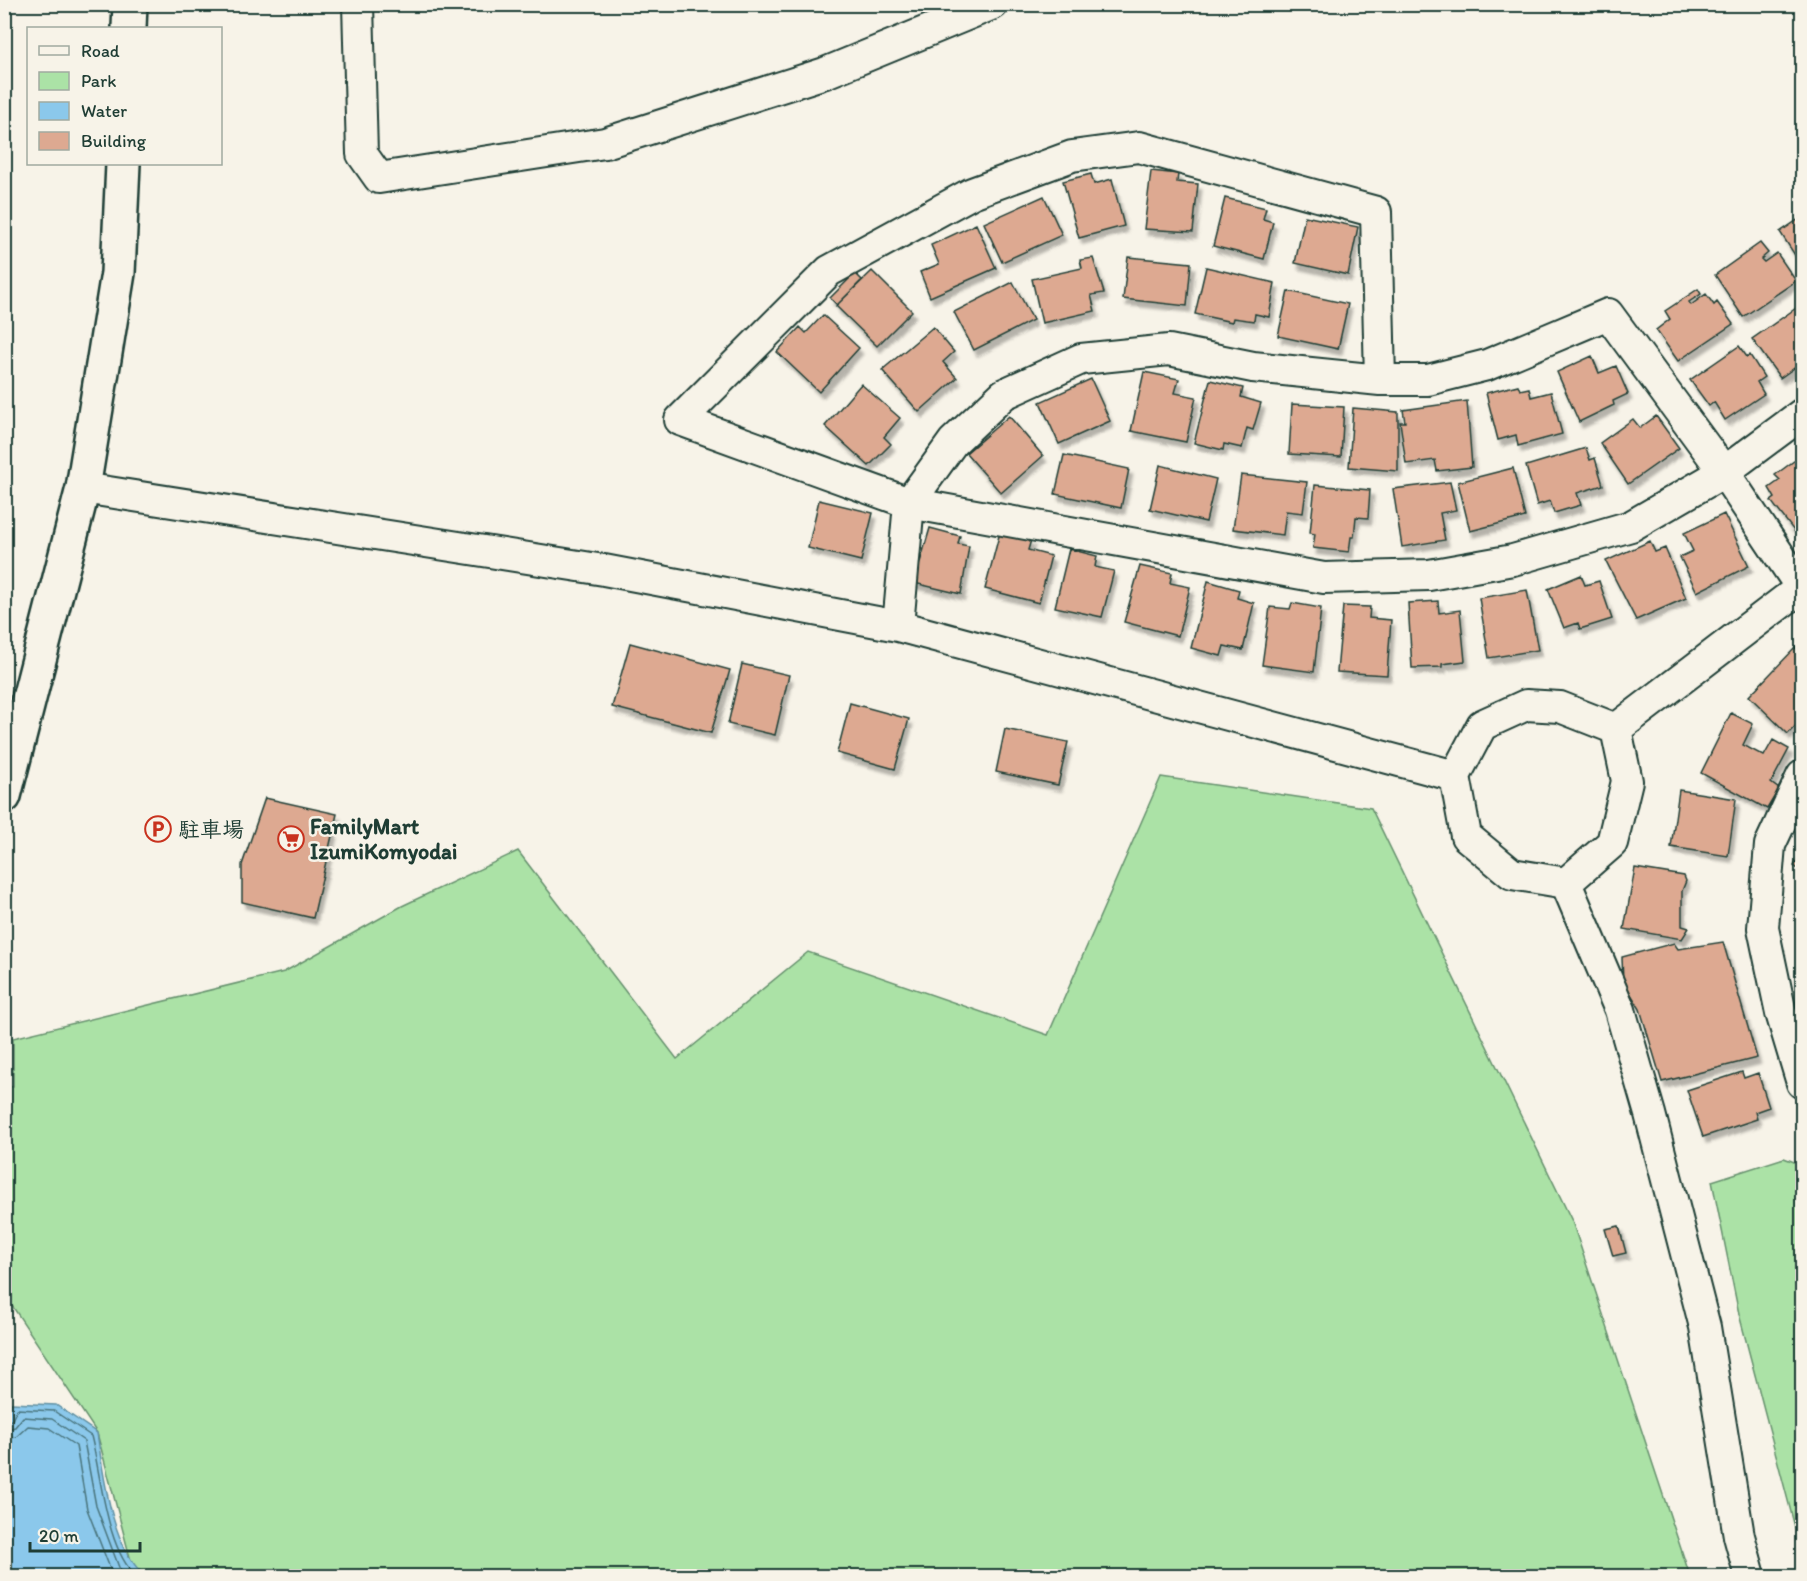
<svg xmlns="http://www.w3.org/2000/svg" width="1807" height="1581" viewBox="0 0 1807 1581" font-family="Itim,'Klee One',sans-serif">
  <defs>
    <filter id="shadow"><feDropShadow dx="3.5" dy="6" stdDeviation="1.5" flood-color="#0004"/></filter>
  </defs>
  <rect width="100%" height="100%" fill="#f7f3e8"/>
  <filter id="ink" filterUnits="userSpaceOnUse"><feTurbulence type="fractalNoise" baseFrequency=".0167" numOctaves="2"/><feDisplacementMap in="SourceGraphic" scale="12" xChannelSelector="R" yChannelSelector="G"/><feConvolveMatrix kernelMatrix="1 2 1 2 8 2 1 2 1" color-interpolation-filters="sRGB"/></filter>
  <g filter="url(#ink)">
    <path fill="#abe2a6" stroke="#65906d" stroke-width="1.5" d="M1161,777L1371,808L1572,1221L1690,1576H148L132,1565L97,1433L13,1307L5,1304L4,1086L13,1087V1038L284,972L402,906L518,851L677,1059L808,952L1048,1035Z
      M1784,1158L1802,1165V1554L1739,1314L1712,1181Z"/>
    <path fill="#8bc8eb" stroke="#6090a2" stroke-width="1.5" d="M11,1403L56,1405L97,1433C104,1477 111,1546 145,1576H5L4,1425Z"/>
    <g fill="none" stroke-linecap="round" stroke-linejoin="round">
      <path stroke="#4a757d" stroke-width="1.5" d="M4,1422L12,1420L17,1409L54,1411L91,1436C101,1474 106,1549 136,1576
        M4,1430L15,1427L23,1417L52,1419L84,1441L96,1506L120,1570L125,1576
        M4,1439L16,1437L28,1426L49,1428L76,1446L87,1509L113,1576"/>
    </g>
    <path fill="#dda991" stroke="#1f3d34" stroke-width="1.5" filter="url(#shadow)" d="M1151,171L1178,174L1177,182L1198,184L1193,232L1144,229Z
      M1091,174L1094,184L1112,179L1124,226L1079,238L1063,181Z
      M1044,196L1062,235L1002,262L984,223Z
      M1225,198L1266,208L1263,219L1273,222L1264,259L1213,246Z
      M1305,216L1358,227L1348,275L1295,263Z
      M1802,217V266L1780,232Z
      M976,224L996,268L930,297L920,272L939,264L931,245Z
      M1760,243L1768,253L1761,259L1764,262L1777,253L1796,281L1743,317L1715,275Z
      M1128,257L1191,263L1187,306L1123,299Z
      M1093,258L1104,293L1091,295L1095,311L1042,323L1032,279L1082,268L1080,260Z
      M1206,267L1275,283L1269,317L1255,314L1254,321L1233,318L1232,322L1195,314Z
      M872,271L912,311L877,346L836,306Z
      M855,273L862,280L837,305L830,298Z
      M1013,282L1033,320L974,350L954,312Z
      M1698,289L1701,294L1689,302L1691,305L1706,294L1714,305L1717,302L1733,324L1678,361L1656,330L1670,319L1665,311Z
      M1288,291L1348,304L1338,349L1278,336Z
      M1799,306L1802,312V368L1800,364L1780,378L1752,339Z
      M823,315L859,348L819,392L777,352L800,327L806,333Z
      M933,327L954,352L943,362L957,378L919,412L882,370Z
      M1739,346L1747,357L1750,355L1764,377L1757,382L1764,394L1725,420L1714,402L1709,406L1690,380Z
      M1592,356L1599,373L1616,366L1628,394L1613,401L1614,405L1579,422L1557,372Z
      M1144,372L1179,379L1175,393L1196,397L1186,442L1131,431Z
      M1091,379L1110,421L1059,444L1040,402Z
      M1210,380L1243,388L1241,397L1261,403L1253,430L1247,428L1242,448L1224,444L1223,450L1194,443Z
      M861,384L900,418L884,437L891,444L869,466L825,426Z
      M1518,385L1520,390L1529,388L1531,397L1551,392L1562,434L1518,446L1516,435L1498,440L1486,393Z
      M1467,401L1472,467L1437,471L1435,460L1406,464L1400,422H1405L1403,410Z
      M1292,404L1344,407L1341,457L1289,454Z
      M1353,408L1398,412V471L1349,467Z
      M1009,416L1043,456L1001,493L966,453Z
      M1656,416L1679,448L1628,484L1600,443L1633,419L1640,428Z
      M1586,448L1590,460L1595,458L1603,485L1577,493L1581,505L1554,513L1550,501L1537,505L1526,466Z
      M1064,455L1129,469L1121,508L1055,494Z
      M1802,455V524L1794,531L1771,501L1775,498L1769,488L1780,480L1775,475Z
      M1160,465L1216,479L1206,522L1150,509Z
      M1513,468L1525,517L1470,531L1458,482Z
      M1241,475L1307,482L1303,513L1286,511L1283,535L1233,529Z
      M1450,482L1456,510L1440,513L1445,540L1402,547L1393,489Z
      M1315,485L1370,490L1368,518L1356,517L1354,537H1351L1349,552L1313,548L1315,534L1310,533Z
      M819,500L873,513L861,561L808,548Z
      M1724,514L1749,566L1697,592L1680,557L1693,551L1684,533Z
      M930,528L960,536L958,544L969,546L961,594L914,583Z
      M1000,532L1031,540L1028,550L1051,556L1039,603L985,589Z
      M1650,541L1655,552L1665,548L1686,598L1636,620L1606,561Z
      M1069,549L1097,556L1095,567L1114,571L1102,617L1055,607Z
      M1140,566L1172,573L1170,583L1190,587L1178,636L1124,622Z
      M1581,575L1585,585L1599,581L1612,619L1580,629L1578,623L1564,628L1548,589Z
      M1208,581L1239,590L1237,598L1254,603L1243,650L1224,646L1221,656L1191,648Z
      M1527,590L1538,650L1489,658L1479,598Z
      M1438,601L1439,613L1460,610L1465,661L1442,664V667L1412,668L1408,603Z
      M1292,603L1321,608L1314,672L1262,665L1270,607L1290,609Z
      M1343,606L1370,607L1369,618L1391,620L1387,675L1337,672Z
      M630,643L730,670L711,733L612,707Z
      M1796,647L1802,653V719L1788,734L1749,696Z
      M742,664L789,675L775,735L728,724Z
      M850,703L909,719L895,769L837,753Z
      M1731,713L1753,724L1743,745L1764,756L1773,740L1789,749L1771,783L1779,789L1767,809L1701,773Z
      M1005,729L1068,742L1058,785L996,772Z
      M1679,790L1736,799L1728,856L1671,847Z
      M265,798L337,814L313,918L242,902V865Z
      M1802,852V872L1794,866Z
      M1635,868L1684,876L1686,881L1682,891V926L1689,928L1682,939L1624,929Z
      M1799,915H1802V963H1799Z
      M1723,942L1757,1058L1662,1082L1640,1009L1623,981L1622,957L1674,943L1678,949Z
      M1742,1072L1744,1078L1758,1073L1769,1107L1755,1112L1757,1119L1703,1137L1687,1090Z
      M1619,1226L1626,1253L1613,1256L1605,1229Z"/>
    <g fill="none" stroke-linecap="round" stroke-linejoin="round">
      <g stroke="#1f3d34" stroke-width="34">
        <path id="minor" d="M358,4L362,154L379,178L605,143L825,73L993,4
          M1380,380L1376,212L1139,147L1072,156L972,193L829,271L680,420L909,503L1324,578L1429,575L1513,560L1631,526L1724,472L1802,414
          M83,488L604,570L898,626L1455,776L1482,725L1526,705L1560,707L1616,729L1627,781L1612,843L1566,883L1512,874L1466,836L1455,776
          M898,626L909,503L953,442L1004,394L1081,359L1169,350L1253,367L1380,380H1428L1487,365L1608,314L1724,472L1802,589
          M1616,729L1802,587
          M1802,776L1770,845L1763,928L1781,1013L1802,1083
          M1566,883L1620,1010L1650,1114L1705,1327L1739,1536L1750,1576"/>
      </g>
      <g stroke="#1f3d34" stroke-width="38">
        <path id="tertiary" d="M129,28L130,4
          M4,796L83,488L118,273L123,164"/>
      </g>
      <use href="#minor" stroke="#f7f3e8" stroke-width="30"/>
      <use href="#tertiary" stroke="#f7f3e8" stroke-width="33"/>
    </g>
  </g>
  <defs>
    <g id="parking-ring" transform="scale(1.35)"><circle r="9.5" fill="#f7f3e8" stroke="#c8321e" stroke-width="1.5"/><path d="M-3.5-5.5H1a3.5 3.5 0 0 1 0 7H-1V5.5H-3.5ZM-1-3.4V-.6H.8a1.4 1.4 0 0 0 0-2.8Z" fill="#c8321e"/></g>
    <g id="supermarket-ring" transform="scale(1.35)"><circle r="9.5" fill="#f7f3e8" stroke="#c8321e" stroke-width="1.5"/><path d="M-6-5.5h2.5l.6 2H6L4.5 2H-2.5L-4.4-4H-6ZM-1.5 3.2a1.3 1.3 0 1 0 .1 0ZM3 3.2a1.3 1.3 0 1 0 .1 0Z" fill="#c8321e"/></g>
  </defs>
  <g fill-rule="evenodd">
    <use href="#parking-ring" x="158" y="829"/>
    <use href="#supermarket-ring" x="291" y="839"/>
  </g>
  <g text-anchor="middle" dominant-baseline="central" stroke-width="5" stroke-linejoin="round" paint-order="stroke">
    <g font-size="22" font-weight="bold" fill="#1f3d34" stroke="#f7f3e8" text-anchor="start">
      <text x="310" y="826">FamilyMart<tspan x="310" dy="25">IzumiKomyodai</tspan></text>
      <text x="178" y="829">駐車場</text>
    </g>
  </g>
  <rect width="1807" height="1581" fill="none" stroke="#f7f3e8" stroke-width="24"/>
  <rect x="12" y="12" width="1783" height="1557" fill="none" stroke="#1f3d34" stroke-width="2" filter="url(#ink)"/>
  <rect x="27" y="27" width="195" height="138" fill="#f7f3e8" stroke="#a1aaa0" stroke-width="1.5"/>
  <rect x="39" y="46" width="30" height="9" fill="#f7f3e8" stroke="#a1aaa0" stroke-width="1.5"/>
  <text x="81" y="57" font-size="18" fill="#1f3d34">Road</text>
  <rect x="39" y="72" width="30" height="18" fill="#abe2a6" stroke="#a1aaa0" stroke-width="1.5"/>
  <text x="81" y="87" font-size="18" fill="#1f3d34">Park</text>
  <rect x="39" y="102" width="30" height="18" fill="#8bc8eb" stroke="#a1aaa0" stroke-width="1.5"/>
  <text x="81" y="117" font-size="18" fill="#1f3d34">Water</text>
  <rect x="39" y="132" width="30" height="18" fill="#dda991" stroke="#a1aaa0" stroke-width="1.5"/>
  <text x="81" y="147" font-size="18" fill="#1f3d34">Building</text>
  <path d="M30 1542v9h110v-9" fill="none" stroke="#1f3d34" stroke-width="3"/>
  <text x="39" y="1542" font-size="18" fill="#1f3d34" stroke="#f7f3e8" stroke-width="4.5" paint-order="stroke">20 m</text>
</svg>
